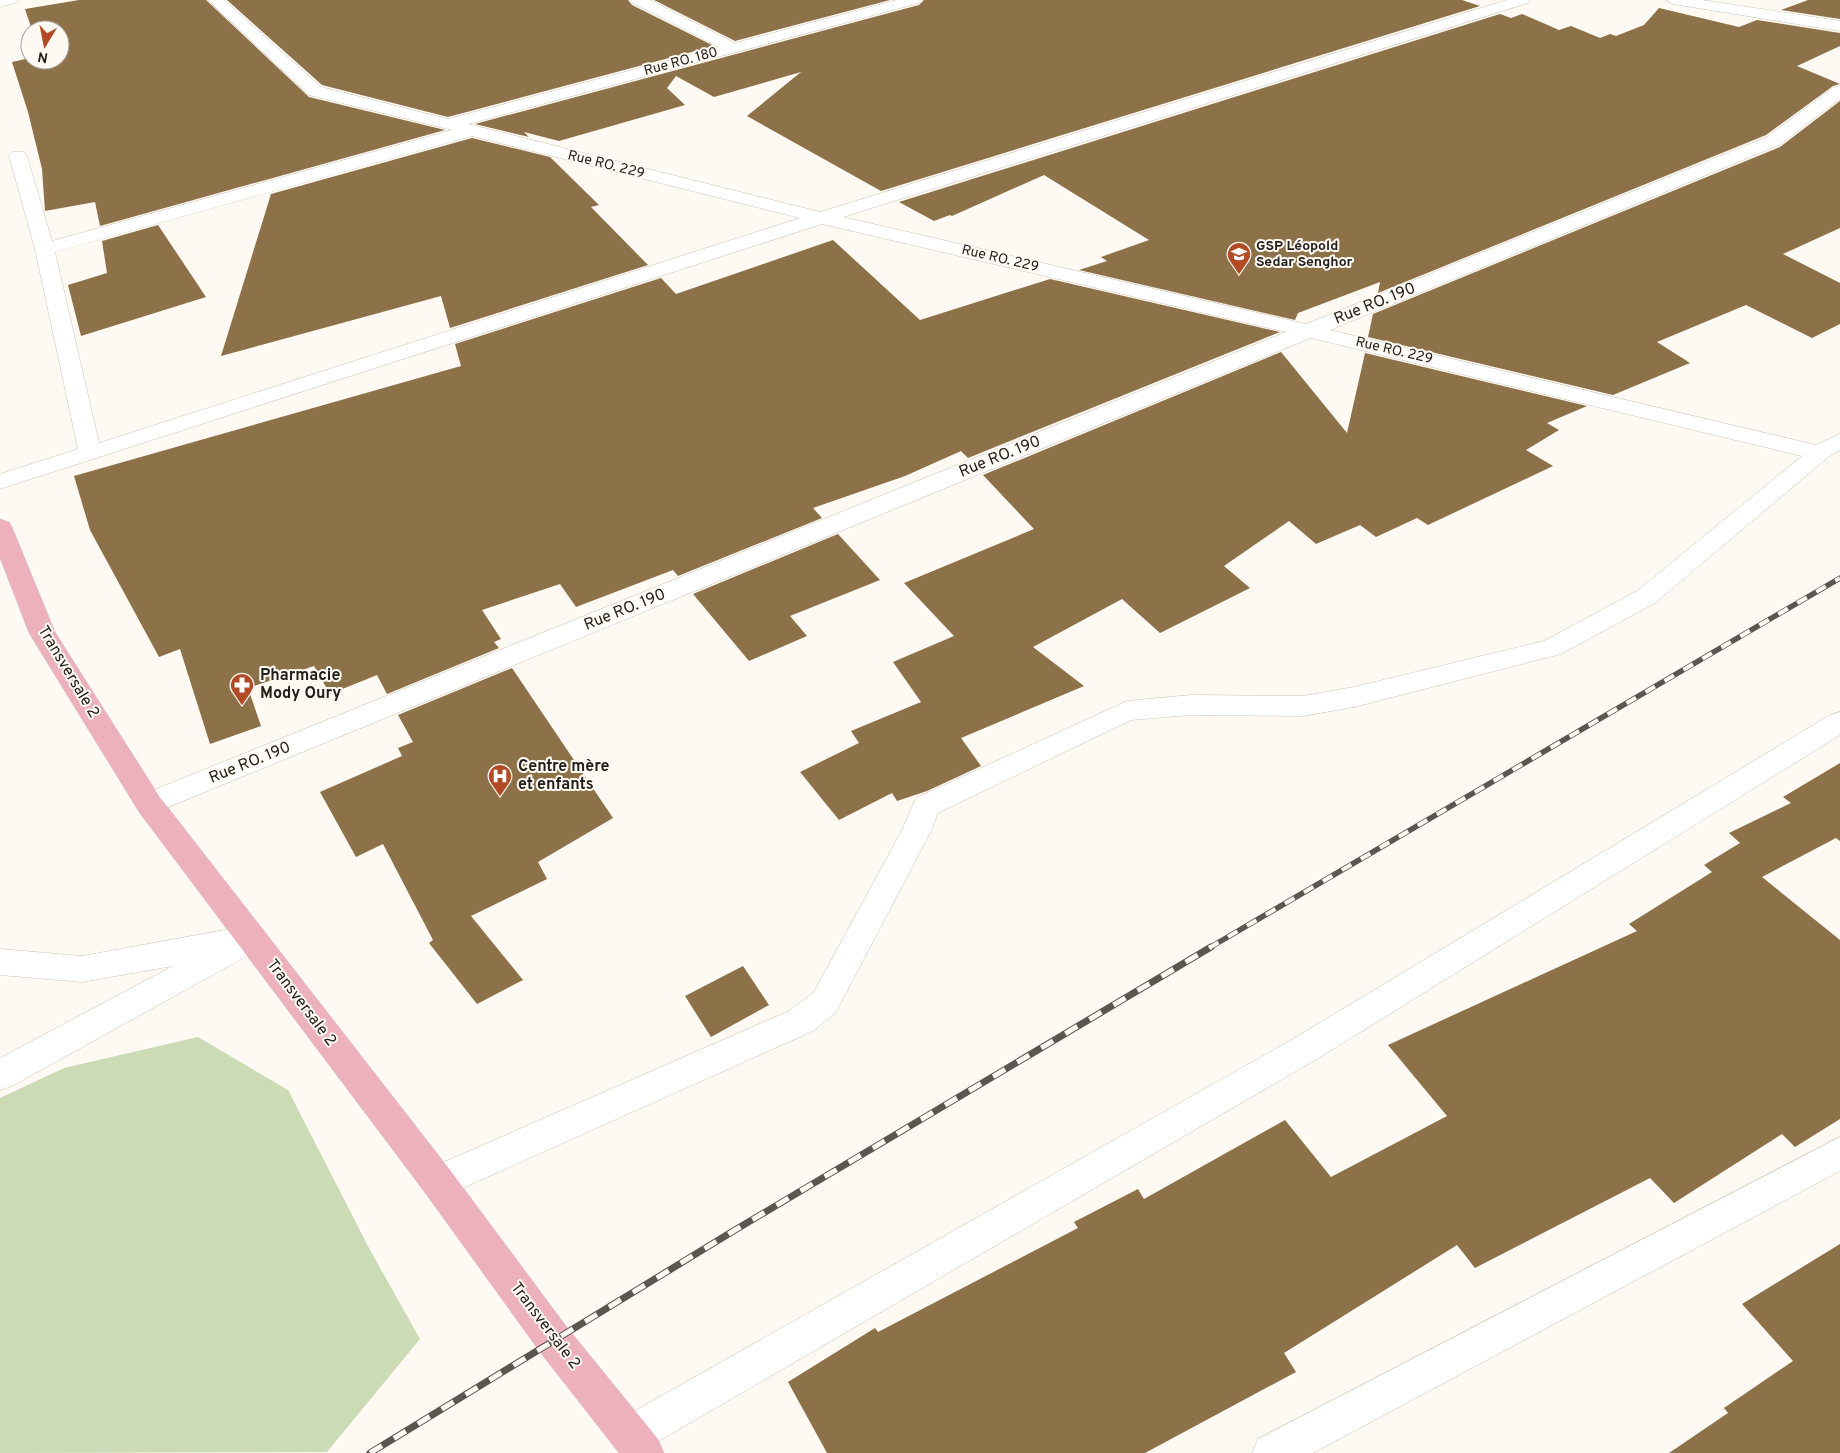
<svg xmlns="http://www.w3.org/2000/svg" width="1840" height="1453" viewBox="0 0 1840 1453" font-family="Overpass,sans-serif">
  <rect width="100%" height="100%" fill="#fef9f2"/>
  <path fill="#cadbb6" d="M198,1037L288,1090L369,1248L420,1339L327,1452L0,1453V1098L64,1068Z"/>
  <path fill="#8d7148" d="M79,0H206L309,97L445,130L100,226L95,202L45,211L42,169L28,112L12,62L30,58L60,60V30H32L25,9Z
    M227,0H628L632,5L714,46L448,117L322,85Z
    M654,0H890L735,41Z
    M924,0H1462L1480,6L881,191L747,116L801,72L714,97L676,76L667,88L685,105L559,141L524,132L529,137L475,124L919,5Z
    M1808,0H1840V19L1781,10Z
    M1659,8L1739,27L1757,20L1840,33V46L1797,66L1840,84L1833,86L1766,135L1378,293L1380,282L1298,313L1295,320L1079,270L1107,261L1101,257L1149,240L1044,175L952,216L950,215L934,221L899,202L1500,14L1511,18L1522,14L1559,30L1571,26L1600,38L1610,34L1616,36L1644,25Z
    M1840,101V228L1783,254L1840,283V324L1812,338L1746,305L1657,342L1690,363L1613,395L1368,337L1373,314L1780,147Z
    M472,138L550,157L599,205L591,207L648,265L450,328L441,296L221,356L271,194Z
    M158,225L206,297L81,336L68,285L107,273L102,241Z
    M833,240L920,320L1050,279L1280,332L968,458L961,451L905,476L813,508L822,518L678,576L673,570L576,607L560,584L482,610L501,639L494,642L499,648L387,694L377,675L330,694L314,666L248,688L261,726L210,744L180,649L159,657L90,530L74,476L461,366L455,344L661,278L676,294Z
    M1281,352L1347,433L1365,353L1587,406L1547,423L1559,430L1526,450L1553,466L1428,525L1417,518L1376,537L1360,525L1316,544L1289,521L1224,566L1250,588L1160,633L1122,599L1033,647L1084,686L961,738L981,766L927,791L897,801L892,793L839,820L800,772L859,743L851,731L921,702L893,662L954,636L904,583L1034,529L983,475Z
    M838,534L880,580L790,616L807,636L749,661L693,594Z
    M512,668L613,818L538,862L547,879L471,916L523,980L477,1004L429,943L433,940L383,844L356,857L320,792L402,756L398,748L413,742L398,715Z
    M1840,763V841L1836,838L1762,877L1840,940V1119L1795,1147L1782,1134L1674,1203L1650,1178L1475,1268L1457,1245L1284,1353L1296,1372L1145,1453H827L788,1382L875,1328L878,1332L1078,1228L1074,1222L1138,1189L1144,1199L1285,1120L1331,1177L1447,1116L1388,1045L1637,931L1629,924L1712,872L1704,865L1740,843L1729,833L1791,803L1783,797Z
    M743,966L769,1005L711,1037L685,996Z
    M1840,1244V1453H1669L1728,1413L1724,1408L1793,1361L1742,1304Z"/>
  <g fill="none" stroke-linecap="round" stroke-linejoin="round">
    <g stroke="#ccc4b9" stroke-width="1">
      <path id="minor" d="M0,0H18L15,3L0,7Z
        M208,0H224L321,87L448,119L719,47L633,3L630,0H650L735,43L897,0H922L919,3L468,124L820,212L1507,0H1530L1528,3L843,217L1306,324L1767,137L1834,87L1840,86V99L1779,145L1330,330L1816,445L1840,434V450L1827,458L1655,603L1561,654L1354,707L1303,716L1191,715L1131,720L938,813L931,831L836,1012L813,1031L438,1199L426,1194L420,1182L426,1170L789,1011L814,992L902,830L916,798L1127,701L1191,695L1303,696L1354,687L1544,641L1637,591L1802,456L1311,338L149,815L139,812L135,804L139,796L1286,332L822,224L0,489V474L78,449L35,249L9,156L12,152H24L27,156L52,241L452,130L309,95ZM472,136L800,218L99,443L55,252Z
        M1666,0H1702L1840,21V31L1673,4Z
        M1840,712V735L1317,1059L645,1449C634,1453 628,1453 617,1449L611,1435L617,1421L1293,1039L1830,715Z
        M252,925L263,929L268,938L263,947L12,1086L0,1090V1058L173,966L82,982L0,975V949L82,956Z
        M1840,1137V1171L1313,1453H1252L1258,1439Z"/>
    </g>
    <g stroke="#d7d7d6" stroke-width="1">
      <path id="major" d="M0,519L9,522L12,527L55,632L159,796L450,1170L566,1326L658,1439L664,1453H619L540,1352L426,1194L139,812L29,633L0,558Z"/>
    </g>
    <use href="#minor" fill="#fff" fill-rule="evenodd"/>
    <use href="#major" fill="#edb1bb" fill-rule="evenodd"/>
    <g stroke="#5a5651" stroke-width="5.5">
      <path id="rail-far1" d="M1209,948L1840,578"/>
    </g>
    <g stroke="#5a5651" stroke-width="7">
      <path id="rail" d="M370,1453L735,1230L1211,947"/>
    </g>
    <use href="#rail-far1" stroke="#fef9f2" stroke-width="4" stroke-dasharray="11" stroke-linecap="butt"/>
    <use href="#rail" stroke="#fef9f2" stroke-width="5" stroke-dasharray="14" stroke-linecap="butt"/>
  </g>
  <defs>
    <g id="school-pin" transform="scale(1.25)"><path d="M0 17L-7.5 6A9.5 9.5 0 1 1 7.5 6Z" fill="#b24a26" stroke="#fef9f2"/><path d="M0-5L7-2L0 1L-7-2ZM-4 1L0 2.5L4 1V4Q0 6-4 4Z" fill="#fff"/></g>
    <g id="pharmacy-pin" transform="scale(1.25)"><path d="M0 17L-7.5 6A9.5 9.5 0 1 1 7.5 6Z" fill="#b24a26" stroke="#fef9f2"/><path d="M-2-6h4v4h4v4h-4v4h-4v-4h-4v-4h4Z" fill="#fff"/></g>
    <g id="hospital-pin" transform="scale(1.25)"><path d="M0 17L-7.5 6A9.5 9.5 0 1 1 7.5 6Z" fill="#b24a26" stroke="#fef9f2"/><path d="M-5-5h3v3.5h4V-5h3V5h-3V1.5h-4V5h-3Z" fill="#fff"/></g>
  </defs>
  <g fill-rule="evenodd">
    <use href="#school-pin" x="1239" y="254"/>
    <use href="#pharmacy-pin" x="242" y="685"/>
    <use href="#hospital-pin" x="500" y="776"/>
  </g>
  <g text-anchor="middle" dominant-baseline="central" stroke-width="4" stroke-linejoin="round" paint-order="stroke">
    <g font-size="14" fill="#221f1b" stroke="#fef9f2">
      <text transform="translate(681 62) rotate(-15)">Rue RO. 180</text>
      <text transform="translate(606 165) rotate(14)">Rue RO. 229</text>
      <text transform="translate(1000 259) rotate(13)">Rue RO. 229</text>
      <text transform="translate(1394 351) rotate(13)">Rue RO. 229</text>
    </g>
    <g font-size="14" font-weight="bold" fill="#221f1b" stroke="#fef9f2" text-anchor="start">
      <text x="1256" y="246">GSP Léopold<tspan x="1256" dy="16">Sedar Senghor</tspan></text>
    </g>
    <g font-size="16" fill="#221f1b" stroke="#fef9f2">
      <text transform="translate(1375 304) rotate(-22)">Rue RO. 190</text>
      <text transform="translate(1000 457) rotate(-22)">Rue RO. 190</text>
      <text transform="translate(625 610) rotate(-22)">Rue RO. 190</text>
      <text transform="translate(68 672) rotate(59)">Transversale 2</text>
      <text transform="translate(250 763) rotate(-22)">Rue RO. 190</text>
      <text transform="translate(301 1003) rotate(53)">Transversale 2</text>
      <text transform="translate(545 1326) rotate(53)">Transversale 2</text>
    </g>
    <g font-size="16" font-weight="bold" fill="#221f1b" stroke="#fef9f2" text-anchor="start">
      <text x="260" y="676">Pharmacie<tspan x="260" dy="18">Mody Oury</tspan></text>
      <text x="518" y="767">Centre mère<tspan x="518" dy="18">et enfants</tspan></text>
    </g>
  </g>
  <g transform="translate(45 45) rotate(190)"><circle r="24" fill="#fef9f2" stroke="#a6a29c"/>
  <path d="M0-4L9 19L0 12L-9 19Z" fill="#b24a26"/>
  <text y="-8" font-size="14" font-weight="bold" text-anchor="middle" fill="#221f1b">N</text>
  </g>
</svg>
